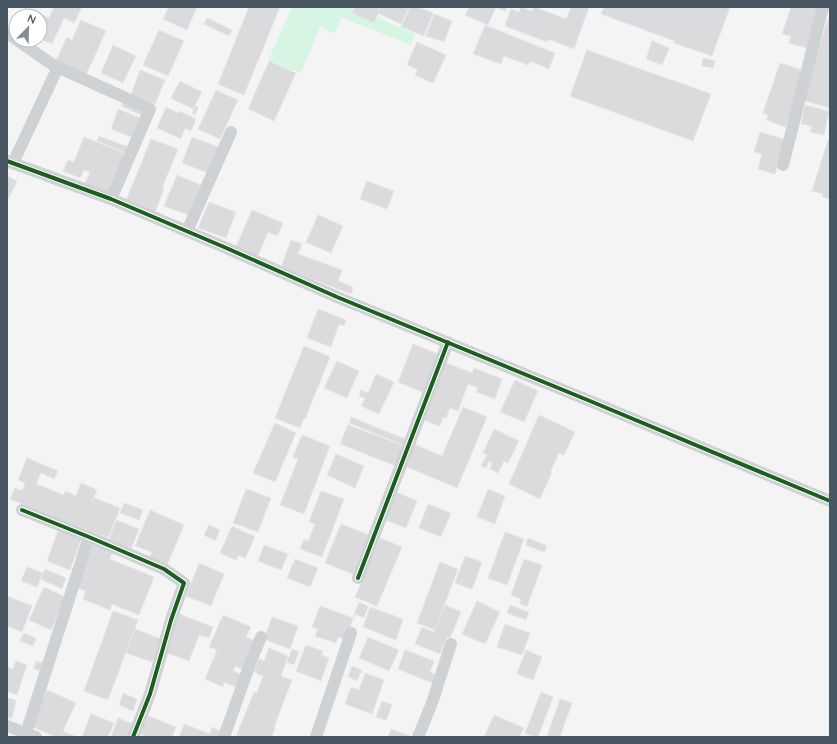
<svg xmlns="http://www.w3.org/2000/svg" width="837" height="744" viewBox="0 0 837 744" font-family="Quicksand,sans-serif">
  <rect width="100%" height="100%" fill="#f4f4f4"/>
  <path fill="#d6f5e3" d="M292,7H353L415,34L411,45L341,17L335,33L320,27L301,73L268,61Z"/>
  <path fill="#dbdbde" stroke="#e5e6e7" d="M54,7H82L74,23L64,18L52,44L40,39V16H35L37,12L49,18Z
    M169,7H197L187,30L163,19Z
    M249,7H280L244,95L218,84Z
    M355,7H381L374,23L352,13Z
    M381,7H409L401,24L378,13Z
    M410,7H417L433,13L424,36L401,27Z
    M469,7H496L488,25L465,15Z
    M497,7H507L506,11L497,8Z
    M521,7L532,11L534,7L566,19L571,7H589L574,49L548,39L547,42L505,26L511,9L519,12Z
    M604,7H730L712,56L674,43L675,41L601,14Z
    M791,7H820L807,48L789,43L791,36L782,34Z
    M434,14L452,21L444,42L437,39V40L426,36Z
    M207,18L232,30L229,36L204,24Z
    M828,19L830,20V105L829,108L802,100Z
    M81,20L106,31L86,75L56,61L67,37L72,40Z
    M485,25L555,53L549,69L530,61L528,65L504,56L501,64L473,54Z
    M159,30L184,41L168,76L143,65Z
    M652,41L669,48L662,65L646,59Z
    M417,42L446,55L433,83L415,75L418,70L407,65Z
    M113,45L136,56L123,83L101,73Z
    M587,50L711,94L693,141L570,96Z
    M703,58L715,61L713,68L702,66Z
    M269,61L296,73L274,121L248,109Z
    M780,63L805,71L786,127L766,120L768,115L763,113Z
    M140,70L165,80L155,104L131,95Z
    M180,81L202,92L193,109L171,98Z
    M216,90L238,100L220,139L198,129Z
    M125,98L146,109L143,116L121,106Z
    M805,105L829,111L824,135L810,132L812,126L801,124Z
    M195,106L198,107L195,115L192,114Z
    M166,107L178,113L179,111L196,119L191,131L185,128L181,139L157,128Z
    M118,109L142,119L134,138L111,129Z
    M760,132L786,140L775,174L758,169L762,154L754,152Z
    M99,136L128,147L126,153L97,141Z
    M84,137L126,154L109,195L84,185L90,172L84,170L80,178L63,171L68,160L74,162Z
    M192,137L218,147L208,173L182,163Z
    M151,139L178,149L162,188L164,189L155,212L126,201Z
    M828,140L830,141V199L822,197L823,194L812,191Z
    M177,175L201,185L189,215L164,206Z
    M7,176L17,181L7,201Z
    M367,181L394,191L387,209L360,199Z
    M209,202L236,212L226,238L198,228Z
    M252,210L283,223L277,236L268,232L257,258L235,249Z
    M318,215L343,226L331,253L306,242Z
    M291,240L302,244L298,254L342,270L338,281L353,287L351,294L281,267Z
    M318,309L346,320L344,326L339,324L331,347L307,338Z
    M413,344L438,354L423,392L398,382Z
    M304,346L330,357L305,419L304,418L300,428L275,418Z
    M337,361L359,371L347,398L324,388Z
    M444,362L472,373L474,368L502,379L495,399L476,392L478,388L468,384L458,411L450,408L446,418L443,417L440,426L423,420Z
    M376,374L394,382L379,414L361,406L365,398L359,396L361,390L368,393Z
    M515,380L538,391L524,422L500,412Z
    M463,407L487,417L457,488L405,466L414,444L442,456Z
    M539,415L575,432L564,455L559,453L550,472H552L540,499L509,484Z
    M351,417L405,439L403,445L349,423Z
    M275,423L296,433L275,482L253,473Z
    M348,425L404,446L396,466L340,444Z
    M494,429L519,441L508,463L504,461L498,473L490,469L492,463L489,461L486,468L481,466L487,455L483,453Z
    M302,435L330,446L304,514L280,505L298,459L293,457Z
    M336,454L364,466L355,488L327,475Z
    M27,458L58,471L54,479L41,473L36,484L64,495L65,491L76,496L81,483L97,490L92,502L94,498L120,508L108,538L67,522L66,526L47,514L10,499L15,488L22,491L25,483L18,480Z
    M246,489L271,498L258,532L233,523Z
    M488,489L505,496L495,524L477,517Z
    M321,491L344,499L322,557L300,549L304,539L308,541L315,524L309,522Z
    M396,492L417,501L406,528L385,520Z
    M124,503L143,510L139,520L120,513Z
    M428,504L451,513L441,537L419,528Z
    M150,510L184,525L166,568L148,561L152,552L135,546Z
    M116,520L139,529L131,549L109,540Z
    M341,524L369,535L353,574L325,563Z
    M209,525L220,530L215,541L204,535Z
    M232,526L255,537L245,558L239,555L236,560L220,553Z
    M59,528L82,537L70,570L47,561Z
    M505,532L524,539L507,585L488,578Z
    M380,538L402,547L377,606L355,597Z
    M528,538L547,546L544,552L526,545Z
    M93,545L112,552L110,559L154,577L139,615L112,604L110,610L83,599L86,591L76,587Z
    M264,545L288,554L281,570L258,561Z
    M465,556L482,562L472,589L455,583Z
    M295,559L318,568L310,587L287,578Z
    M524,559L542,565L527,607L520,604L521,599L511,595Z
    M440,562L458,569L435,630L417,623Z
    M199,563L224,574L211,606L186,596Z
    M27,567L43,573L37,587L21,581Z
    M45,569L66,578L62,589L41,579Z
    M44,587L65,597L51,630L29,620Z
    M7,596L32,606L22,632L7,626Z
    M477,601L500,612L485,644L462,634Z
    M359,602L368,606L364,618L355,614L345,640L338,637L336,643L315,636L318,629L312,627L320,606L353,618Z
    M445,605L461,612L450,638L447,637L440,654L415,644L422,627L434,632Z
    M510,605L529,612L526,620L507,613Z
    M370,607L403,619L396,640L363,627Z
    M113,611L138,620L108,700L84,691Z
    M179,614L213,627L209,638L199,635L189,661L165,652Z
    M223,615L251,627L246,637L254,640L242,669L235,666L233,671L241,674L236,687L224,682L223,687L205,679L217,650L209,647Z
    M272,617L298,626L290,649L264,639Z
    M505,624L530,633L522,655L497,647Z
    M135,629L161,639L152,662L126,653Z
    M24,633L36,638L33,646L20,641Z
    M368,637L399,650L389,671L359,658Z
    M306,645L323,651L321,655L329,658L321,681L296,671Z
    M269,648L288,656L281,676L292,680L274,727L275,728L272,737H236L254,692L257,693L263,676L254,672L259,659L264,661Z
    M292,649L299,652L294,665L287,662Z
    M405,650L434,661L430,672L436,675L432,683L398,669Z
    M526,650L542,657L533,680L517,674Z
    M16,661L27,665L17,695L7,691V667L13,669Z
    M36,661L44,663L41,671L34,669Z
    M352,666L362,670L357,681L348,677Z
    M365,673L384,680L372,714L345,704L351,687L359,690Z
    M47,690L76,703L63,731L77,737H55L31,726Z
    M541,692L553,697L538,737H535L525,733Z
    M123,693L137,699L133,711L119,705Z
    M7,698L16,700L12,718L7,717Z
    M560,699L572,703L560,737H547Z
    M382,701L392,705L386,720L376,717Z
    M91,714L114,723L108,737H82Z
    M494,715L524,728L519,737H484Z
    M148,716L176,727L172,737H148L140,734Z
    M118,718L133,724L128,737H111Z
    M184,724L210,734L212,727L221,731L219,737H179Z
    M391,729L413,737H388Z"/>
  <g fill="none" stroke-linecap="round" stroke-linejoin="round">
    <path stroke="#cfd2d5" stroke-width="12" d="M7,33L16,39
      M17,40L53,65L150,109L111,199
      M7,161L111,199L224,247L337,297L590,401L830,501
      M13,163L58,67
      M783,165L823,7
      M187,231L231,132
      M22,510L89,537L164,569L184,583L171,620L150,694L133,737
      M358,578L448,342
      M7,726L36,737
      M26,733L89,537
      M224,737L251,661L261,637
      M316,737L351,633
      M418,737L432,703L451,644"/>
    <g stroke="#fff" stroke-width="6">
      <path id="cycleway" d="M7,161L111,199L224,247L337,297L590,401L830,501
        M22,510L89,537L164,569L184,583L171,620L150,694L133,737
        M358,578L448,342"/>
    </g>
    <use href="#cycleway" stroke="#1b5e20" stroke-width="4"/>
  </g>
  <rect width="837" height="744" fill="none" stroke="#485563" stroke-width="16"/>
  <g transform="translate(28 28) rotate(23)"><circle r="19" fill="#ffffff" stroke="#b6bbc1"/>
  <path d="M0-3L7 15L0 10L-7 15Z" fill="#848d96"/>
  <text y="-6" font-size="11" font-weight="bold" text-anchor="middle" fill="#485563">N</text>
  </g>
</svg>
